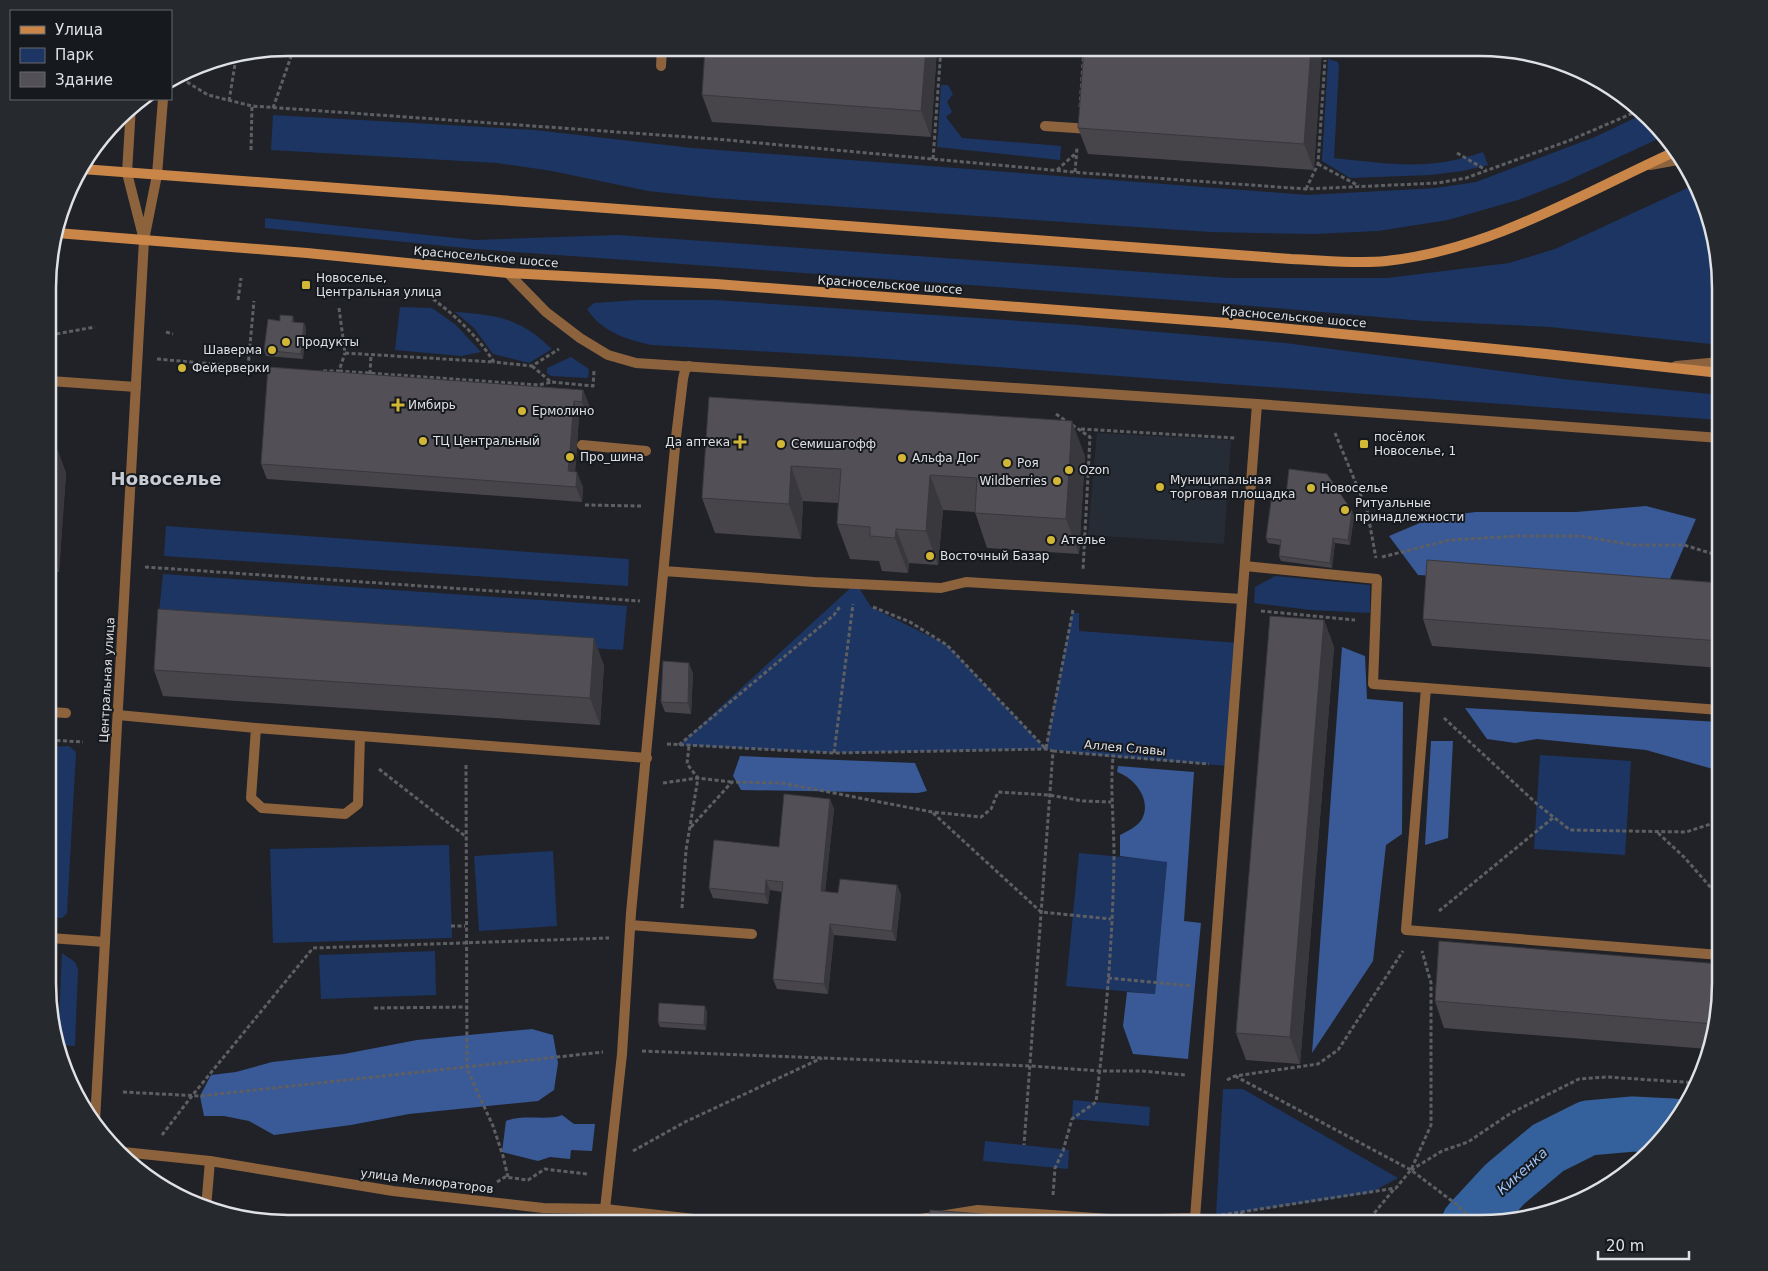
<svg xmlns="http://www.w3.org/2000/svg" width="1768" height="1271" viewBox="0 0 1768 1271" font-family="'DejaVu Sans',sans-serif">
  <rect width="100%" height="100%" fill="#202227"/>
  <path fill="#262c36" d="M1097,433L1231,440L1224,544L1088,535Z"/>
  <path fill="#1d3563" d="M1328,59L1338,62L1339,66L1334,158C1389,164 1430,171 1483,152L1488,165L1463,171L1430,175L1350,178L1322,161Z
    M941,85H948L953,94L947,102L952,112L946,117L962,138L1061,146L1060,160L937,147Z
    M273,115L535,130L692,148L1308,195L1436,188L1476,182L1595,137L1641,115L1660,138L1565,182L1518,200L1448,220L1378,231L1313,234L1210,232L714,198L648,191L552,171L497,163L271,150Z
    M1696,184L1720,273V345L1550,327L1424,321L1229,304L475,249L265,228V218L475,240L618,235L1229,278H1387L1509,263L1555,249Z
    M637,300H715L1078,325L1285,343L1563,379L1720,395V420L860,357L652,345C627,340 602,332 587,309L594,303Z
    M400,307L432,308L456,325L481,352L461,356L395,350Z
    M455,312C498,315 520,318 552,349L529,363L493,354L474,328Z
    M571,357L589,369L588,378L551,376L547,373V368Z
    M166,526L629,559L628,586L164,556Z
    M163,574L627,606L623,650L158,622Z
    M1275,576L1370,585V613L1311,610L1254,603L1255,587Z
    M856,583L871,607L947,645L1046,749L1072,613H1079V631L1239,643L1229,766L1113,757L1046,749L834,753L679,745Z
    M69,746L76,752L67,913L62,918L50,917V747Z
    M1540,755L1631,761L1625,855L1534,849Z
    M449,845L452,938L273,943L270,849Z
    M553,851L557,926L479,931L474,856Z
    M1079,853L1167,861L1155,994L1066,986Z
    M435,951L436,995L321,999L319,955Z
    M62,953L75,962L78,969L75,1046L60,1045L58,1040Z
    M1223,1089H1243L1398,1178L1370,1193L1216,1216Z
    M1073,1100L1150,1107L1149,1126L1072,1119Z
    M985,1141L1069,1150L1068,1169L983,1161Z"/>
  <path fill="#395997" d="M1646,506L1696,519L1666,588L1418,575L1389,536L1434,517L1476,512H1576Z
    M1342,647L1365,656L1367,699L1403,702L1402,834L1386,845L1373,961L1312,1053Z
    M1465,708L1720,722V771L1646,750L1537,739L1515,743L1487,739Z
    M1431,741H1453L1448,838L1425,845Z
    M740,756L915,763L927,791L918,793L741,790L733,776Z
    M1118,766L1194,772L1184,921L1201,923L1188,1059L1133,1054L1123,1026L1127,992L1155,994L1167,862L1120,856V835C1128,831 1138,826 1142,819C1152,800 1135,778 1117,772Z
    M532,1029L553,1035L558,1063L554,1090L538,1101L409,1114L351,1125L274,1135L249,1121L224,1116H204L200,1096L211,1075L236,1072L272,1062L344,1054L417,1040Z
    M562,1115L574,1124H595L592,1151L571,1150L570,1159L550,1157L538,1161L502,1152L506,1121C522,1114 549,1121 562,1115Z"/>
  <g fill="none" stroke-linecap="round" stroke-linejoin="round">
    <path stroke="#34609b" stroke-width="55" d="M1469,1223L1505,1184L1548,1148L1588,1128L1633,1124L1673,1126"/>
    <path stroke="#5d5f63" stroke-width="3" stroke-dasharray="4 2.5" stroke-linecap="butt" d="M187,82L208,95L252,106L716,139L1084,173L1306,189L1438,183L1466,178L1568,141L1638,111
      M229,101L236,58
      M1080,107L1084,48
      M273,108L294,48
      M251,150L252,106
      M1457,153L1486,170
      M933,159L941,48
      M1318,164L1359,186
      M1057,170L1076,153
      M1075,172L1077,148
      M1306,189L1318,164L1325,60
      M433,299C457,317 478,337 494,362L532,366L559,349
      M238,300L241,278
      M339,308L345,353L494,362
      M166,332L173,334
      M50,335L95,327
      M157,359L248,367
      M532,366L551,382L593,386L594,371
      M248,367L254,301
      M323,371H339L345,353
      M339,371L539,385L551,382
      M370,374L371,355
      M1056,414L1090,437L1083,570
      M1081,429L1235,438
      M1335,433L1367,510L1376,558
      M585,505L641,506
      M1382,557L1450,540L1518,536H1580L1633,545H1684L1720,556
      M145,567L640,601
      M873,607L910,622L947,645L1046,749
      M1261,611L1355,620
      M1444,718L1537,804L1570,830L1686,832L1720,821
      M1720,732V745
      M50,740L83,742
      M667,744L834,753L1046,749L1053,751L1024,1145
      M679,745L834,615L841,605
      M1046,748L1073,610
      M1053,751L1209,764
      M834,753L853,604
      M466,765L467,1069L493,1126L503,1156L508,1177
      M379,769L465,836
      M663,783L698,778L731,782
      M933,813L1041,912L1111,919
      M691,827L732,782L782,783L932,812L981,817L991,809L998,792L1049,795L1083,801L1111,802
      M1720,827V837
      M1658,833L1684,857L1720,898
      M682,908L686,850L698,778L687,764L689,746
      M1439,911L1554,817
      M451,926H465
      M1108,978L1192,986
      M374,1008L466,1007
      M642,1051L1031,1066L1100,1071H1142L1185,1075
      M1235,1076L1411,1170L1456,1204L1476,1223
      M1227,1080L1235,1076L1318,1064L1338,1050L1403,951
      M123,1092L200,1096L603,1052
      M162,1135L191,1097L313,948L609,938
      M633,1151L685,1122L822,1058
      M1411,1170L1442,1151L1468,1142L1511,1113L1579,1079L1607,1077L1698,1083
      M497,1182L505,1177L528,1180L545,1169L587,1174
      M1053,1195L1055,1168L1063,1151L1072,1119L1096,1102C1106,1020 1113,938 1114,856C1114,823 1110,790 1113,757
      M1241,1212L1245,1223
      M1215,1216L1396,1188L1411,1170L1431,1125V983L1422,951
      M1366,1223L1395,1188"/>
    <path stroke="#8c633d" stroke-width="10" d="M1346,48L1377,50
      M661,66L662,48
      M1045,126L1090,129
      M1650,165L1678,160
      M1676,366L1720,362
      M50,381L136,387
      M582,445L646,451
      M1245,566L1377,579L1373,684L1720,710
      M664,571L814,582L941,588L966,582L1242,599
      M1426,688L1406,930L1720,955
      M50,712L66,713
      M118,715L256,728L647,758
      M256,728L251,798L262,808L345,814L358,804L360,736
      M630,925L752,934
      M50,938L105,942
      M206,1208L210,1161
      M605,1209L622,1054L631,913L676,437L683,379L685,370L689,366
      M832,1223L902,1222L978,1210L1124,1220L1195,1218L1257,404"/>
    <path stroke="#8c633d" stroke-width="10" d="M131,106L127,173L143,236
      M508,273L546,312L580,338L608,355L636,363L1257,404L1720,438
      M95,1121L144,240L157,175L163,99
      M123,1152L210,1161L393,1191L543,1208L605,1209L730,1223"/>
    <path stroke="#c98648" stroke-width="10" d="M82,169L1291,259C1322,260 1355,264 1386,261C1489,250 1580,195 1672,153
      M57,233L307,253L508,273L716,284L1228,323L1546,354L1720,373"/>
  </g>
  <path fill="#47454a" d="M937,48L931,137L712,122L702,95Z
    M1322,48L1314,170L1088,154L1078,128Z
    M293,316L294,322L304,323L306,328L303,359L266,356L264,350L280,321Z
    M583,390L589,405L588,417L579,416L575,472L583,487L582,502L267,479L261,464Z
    M709,397L1085,456L1079,554L987,548L975,512L943,510L938,565L909,563L908,573L882,571L879,561L850,559L837,524L838,503L803,501L801,539L715,533L702,498Z
    M50,438H53L66,473L59,572H51V579L57,596L51,681H50Z
    M1352,511L1354,516L1350,545L1335,543L1332,568L1281,561L1279,556L1280,545L1268,543L1266,538Z
    M1720,583V668L1432,646L1423,619Z
    M1324,620L1334,647L1300,1064L1246,1060L1236,1033Z
    M604,665L600,725L163,696L154,670Z
    M693,673L691,714L665,712L661,702Z
    M830,799L834,809L825,892L838,893L897,885L901,895L896,941L834,935L828,994L777,989L773,979L782,892L770,890L768,904L713,898L709,888L779,847Z
    M1720,998L1708,1049L1444,1028L1435,1001Z
    M707,1012L706,1030L660,1027L658,1022Z"/>
  <path fill="#39383c" d="M926,48H937L931,137L921,111Z
    M1311,48H1322L1314,170L1304,144Z
    M304,323L306,328L303,359L301,354Z
    M583,390L589,405L588,417L582,402Z
    M574,401L579,416L574,486L568,471Z
    M1072,421L1085,456L1079,554L1066,519Z
    M53,438L66,473L59,572L50,547V490Z
    M791,466L803,501L801,539L789,504Z
    M577,472L583,487L582,502L576,487Z
    M930,475L943,510L938,565L926,531Z
    M1352,511L1354,516L1350,545L1348,540Z
    M896,529L909,563L908,573L895,538Z
    M1333,538L1335,543L1332,568L1330,563Z
    M50,566L51,572V579L57,596L51,681L50,677Z
    M1324,620L1334,647L1300,1064L1290,1037Z
    M594,638L604,665L600,725L590,698Z
    M689,663L693,673L691,714L688,703Z
    M830,799L834,809L824,902L821,891Z
    M766,880L770,890L768,904L765,894Z
    M897,885L901,895L896,941L892,931Z
    M830,924L834,935L828,994L824,984Z
    M705,1006L707,1012L706,1030L704,1025Z"/>
  <path fill="#525056" stroke="#39383c" d="M705,48H926L921,111L702,95Z
    M1084,48H1311L1304,144L1078,128Z
    M280,315L293,316L292,322L304,323L301,354L264,350L268,319L280,321Z
    M268,367L583,390L582,402L574,401L570,450L568,471L577,472L576,487L261,464Z
    M709,397L1072,421L1066,519L975,513L977,478L930,475L926,531L896,529L895,538L870,536V527L837,524L841,469L791,466L789,504L702,498Z
    M50,438H53L50,490Z
    M1289,469L1327,474L1352,511L1348,540L1333,538L1330,563L1279,556L1281,540L1266,538L1272,494L1286,495Z
    M1427,560L1720,583V641L1423,619Z
    M158,609L594,638L590,698L154,670Z
    M1270,616L1324,620L1290,1037L1236,1033Z
    M663,661L689,663L688,703L661,702Z
    M784,794L830,799L821,891L838,893L840,879L897,885L892,931L830,924L824,984L773,979L783,882L766,880L765,894L709,888L714,840L779,847Z
    M1439,941L1720,964V998L1714,1024L1435,1001Z
    M659,1003L705,1006L704,1025L658,1022Z
    M930,1210L1096,1223H928Z"/>
  <g fill="#d2b736" stroke="#16191e" stroke-width="2">
    <rect x="301" y="280" width="10" height="10" rx="2.5"/>
    <circle cx="286" cy="342" r="5"/>
    <circle cx="272" cy="350" r="5"/>
    <circle cx="182" cy="368" r="5"/>
    <path d="M395.5 397.5h5v5h5v5h-5v5h-5v-5h-5v-5h5z"/>
    <circle cx="522" cy="411" r="5"/>
    <circle cx="423" cy="441" r="5"/>
    <path d="M737.5 434.5h5v5h5v5h-5v5h-5v-5h-5v-5h5z"/>
    <circle cx="781" cy="444" r="5"/>
    <rect x="1359" y="439" width="10" height="10" rx="2.5"/>
    <circle cx="570" cy="457" r="5"/>
    <circle cx="902" cy="458" r="5"/>
    <circle cx="1007" cy="463" r="5"/>
    <circle cx="1069" cy="470" r="5"/>
    <circle cx="1057" cy="481" r="5"/>
    <circle cx="1160" cy="487" r="5"/>
    <circle cx="1311" cy="488" r="5"/>
    <circle cx="1345" cy="510" r="5"/>
    <circle cx="1051" cy="540" r="5"/>
    <circle cx="930" cy="556" r="5"/>
  </g>
  <g text-anchor="middle" dominant-baseline="central" stroke-width="4" stroke-linejoin="round" paint-order="stroke">
    <g font-size="12" fill="#dfe1e4" stroke="#16191e">
      <text transform="translate(486 257) rotate(5)">Красносельское шоссе</text>
      <text transform="translate(890 285) rotate(4)">Красносельское шоссе</text>
      <text transform="translate(1294 317) rotate(5)">Красносельское шоссе</text>
      <text transform="translate(107 680) rotate(-87)">Центральная улица</text>
      <text transform="translate(1125 748) rotate(5)">Аллея Славы</text>
      <text transform="translate(427 1181) rotate(7)">улица Мелиораторов</text>
    </g>
    <g font-size="12" fill="#dfe1e4" stroke="#16191e" text-anchor="start">
      <text x="316" y="278">Новоселье,<tspan x="316" dy="14">Центральная улица</tspan></text>
      <text x="296" y="342">Продукты</text>
      <text x="262" y="350" text-anchor="end">Шаверма</text>
      <text x="192" y="368">Фейерверки</text>
      <text x="408" y="405">Имбирь</text>
      <text x="532" y="411">Ермолино</text>
      <text x="1374" y="437">посёлок<tspan x="1374" dy="14">Новоселье, 1</tspan></text>
      <text x="433" y="441">ТЦ Центральный</text>
      <text x="730" y="442" text-anchor="end">Да аптека</text>
      <text x="791" y="444">Семишагофф</text>
      <text x="580" y="457">Про_шина</text>
      <text x="912" y="458">Альфа Дог</text>
      <text x="1017" y="463">Роя</text>
      <text x="1079" y="470">Ozon</text>
      <text x="1170" y="480">Муниципальная<tspan x="1170" dy="14">торговая площадка</tspan></text>
      <text x="1047" y="481" text-anchor="end">Wildberries</text>
      <text x="1321" y="488">Новоселье</text>
      <text x="1355" y="503">Ритуальные<tspan x="1355" dy="14">принадлежности</tspan></text>
      <text x="1061" y="540">Ателье</text>
      <text x="940" y="556">Восточный Базар</text>
    </g>
    <g font-size="14" font-style="italic" fill="#9dc2f5" stroke="#16191e">
      <text transform="translate(1522 1171) rotate(-42)">Кикенка</text>
    </g>
    <g font-size="18" font-weight="bold" fill="#c8ccd2" stroke="#16191e">
      <text x="166" y="478">Новоселье</text>
    </g>
  </g>
  <path d="M0 0H1768V1271H0ZM288 56H1480A232 232 0 0 1 1712 288V983A232 232 0 0 1 1480 1215H288A232 232 0 0 1 56 983V288A232 232 0 0 1 288 56Z" fill="#26292e" fill-rule="evenodd"/>
  <path fill="none" stroke="#dfe1e4" stroke-width="2.5" d="M288 56H1480A232 232 0 0 1 1712 288V983A232 232 0 0 1 1480 1215H288A232 232 0 0 1 56 983V288A232 232 0 0 1 288 56Z"/>
  <rect x="10" y="10" width="162" height="90" fill="#16191e" stroke="#66696d"/>
  <rect x="20" y="26" width="25" height="8" fill="#c98648" stroke="#66696d"/>
  <text x="55" y="35" font-size="15" fill="#dfe1e4">Улица</text>
  <rect x="20" y="48" width="25" height="15" fill="#1d3563" stroke="#66696d"/>
  <text x="55" y="60" font-size="15" fill="#dfe1e4">Парк</text>
  <rect x="20" y="72" width="25" height="15" fill="#525056" stroke="#66696d"/>
  <text x="55" y="85" font-size="15" fill="#dfe1e4">Здание</text>
  <path d="M1598 1251v8h91v-8" fill="none" stroke="#dfe1e4" stroke-width="2.5"/>
  <text x="1606" y="1251" font-size="15" fill="#dfe1e4" stroke="#16191e" stroke-width="4" paint-order="stroke">20 m</text>
</svg>
